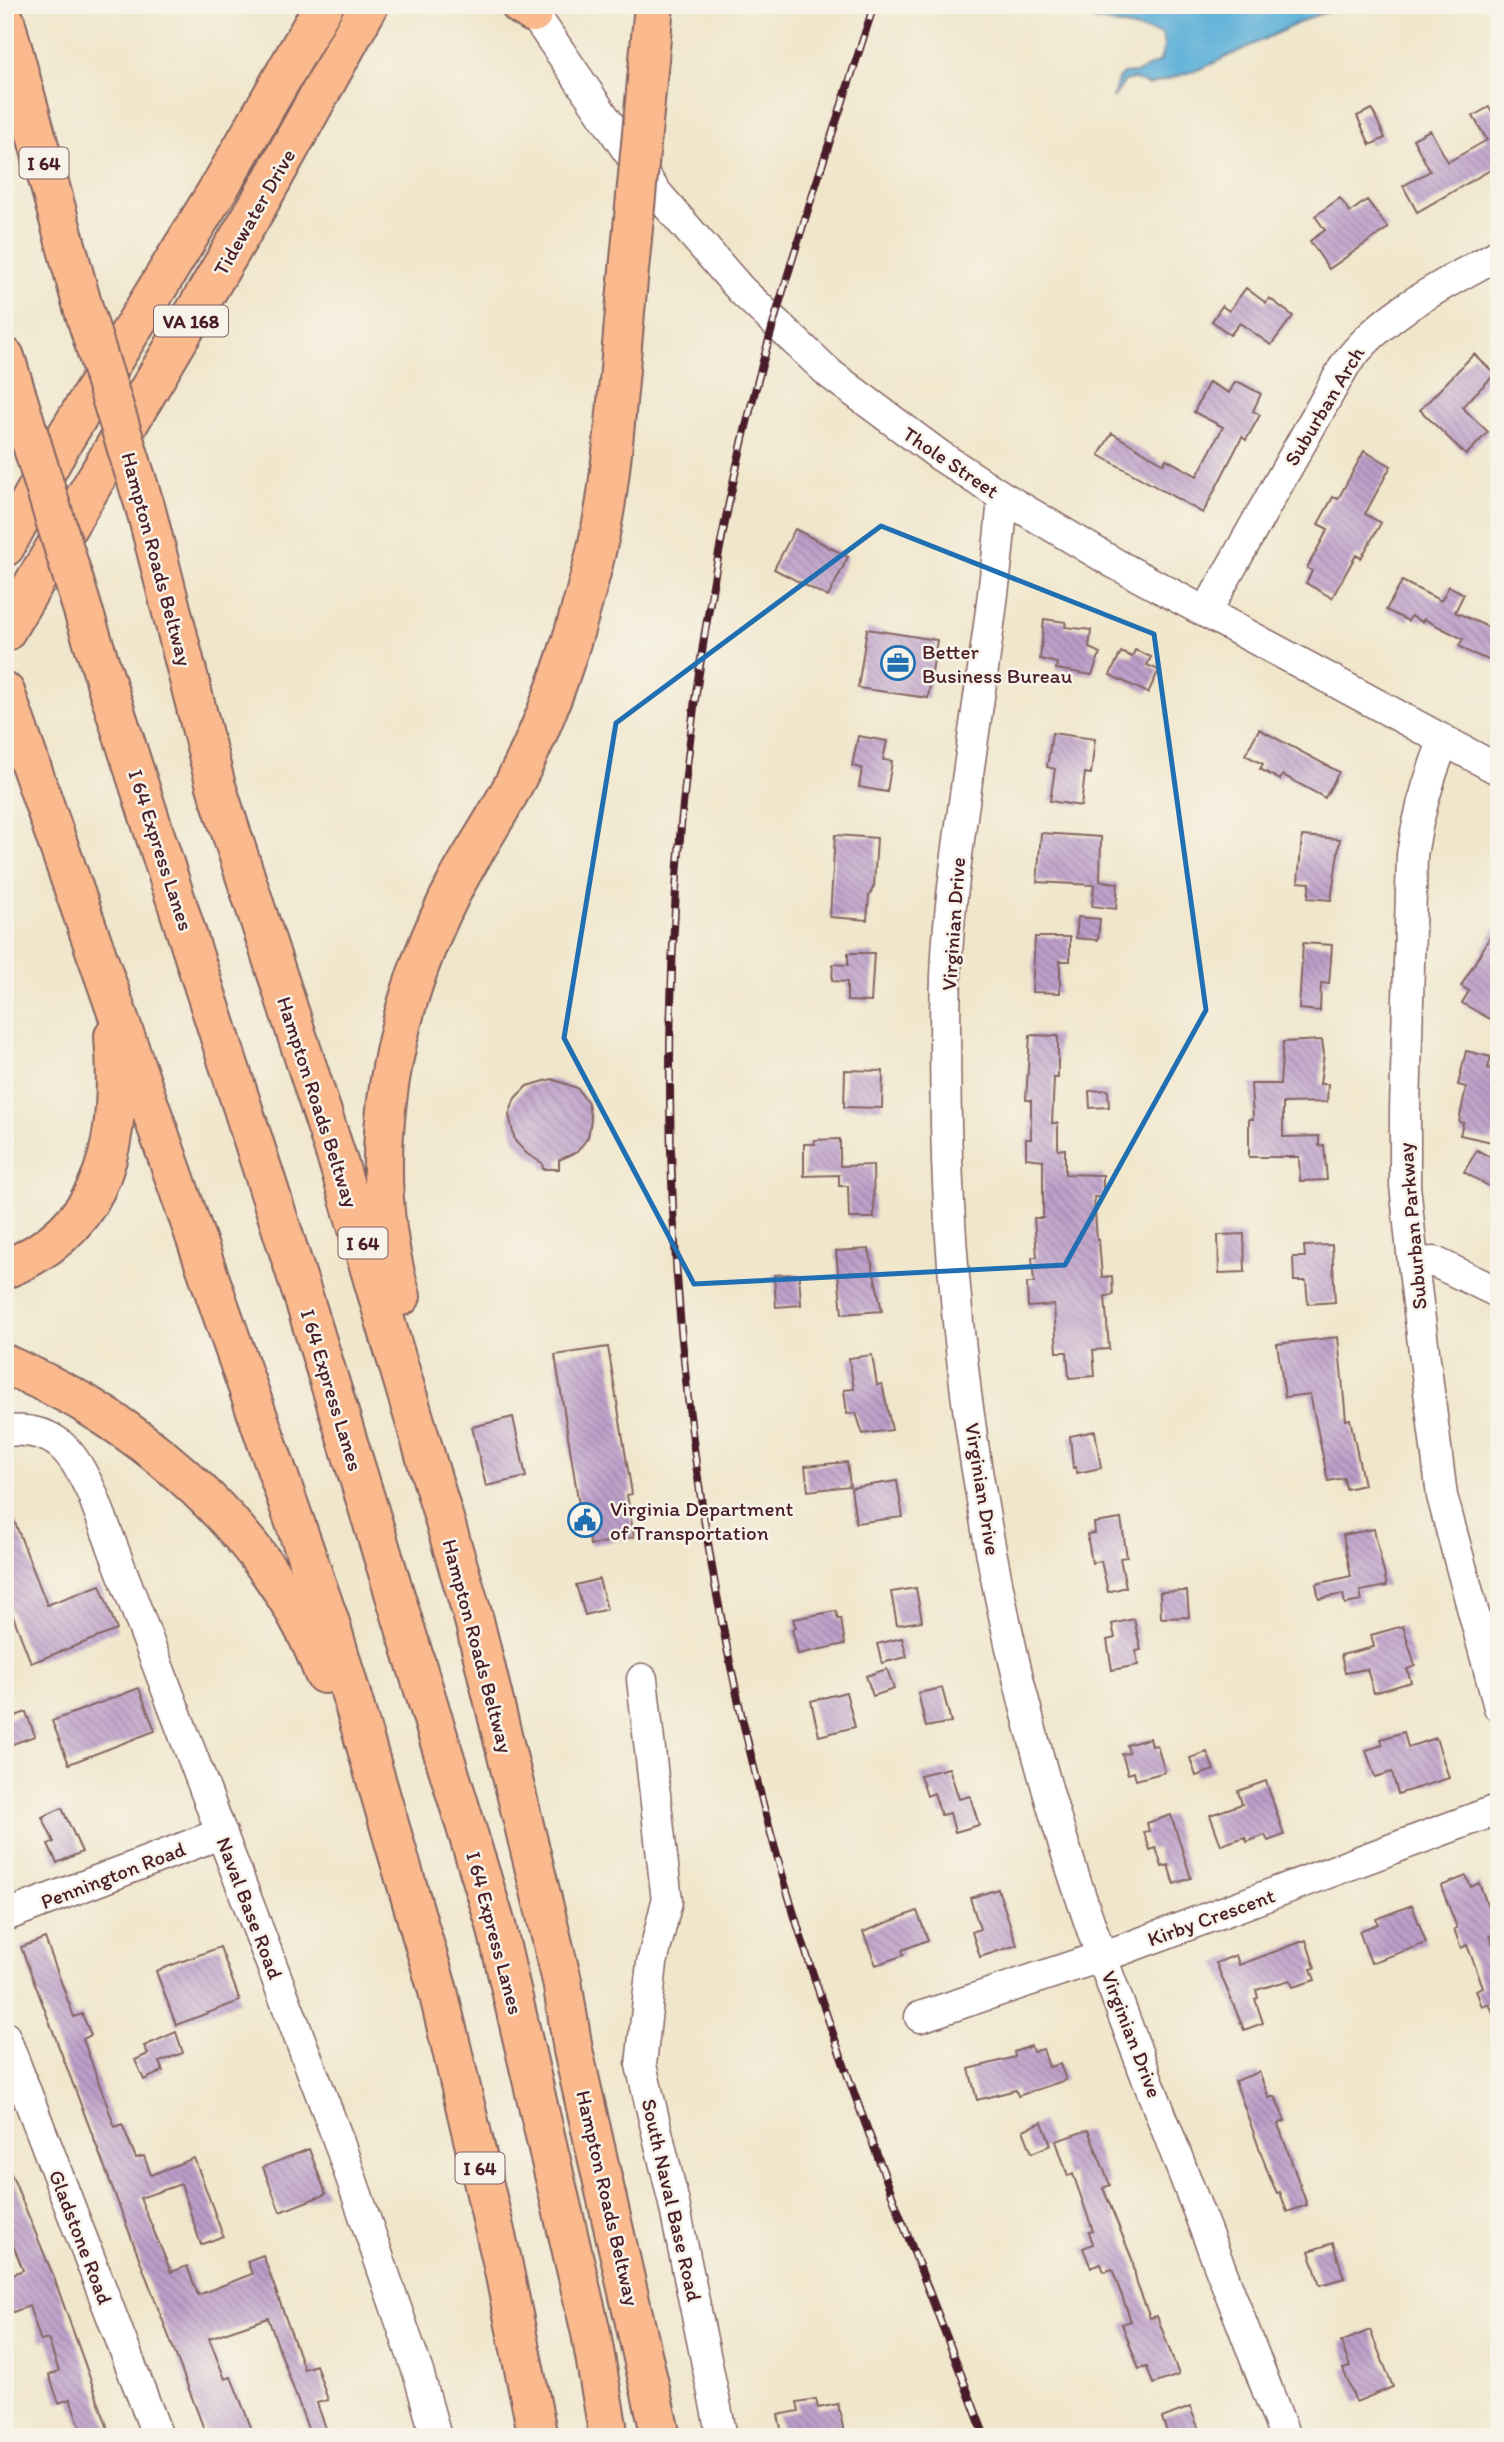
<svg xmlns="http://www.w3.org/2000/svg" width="1504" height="2442" viewBox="0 0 1504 2442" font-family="Itim,sans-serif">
  <defs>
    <pattern id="building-back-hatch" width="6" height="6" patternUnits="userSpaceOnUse" patternTransform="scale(1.75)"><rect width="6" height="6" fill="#bc9ec9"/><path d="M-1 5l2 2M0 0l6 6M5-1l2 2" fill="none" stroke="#9b80a3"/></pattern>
  </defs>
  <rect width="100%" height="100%" fill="#f7f3e8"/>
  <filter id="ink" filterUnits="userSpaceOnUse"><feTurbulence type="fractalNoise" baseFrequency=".0143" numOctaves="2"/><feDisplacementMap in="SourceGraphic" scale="14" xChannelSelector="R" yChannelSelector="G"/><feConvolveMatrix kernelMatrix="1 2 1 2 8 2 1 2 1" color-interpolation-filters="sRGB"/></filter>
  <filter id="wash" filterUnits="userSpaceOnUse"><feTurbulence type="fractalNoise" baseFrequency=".00686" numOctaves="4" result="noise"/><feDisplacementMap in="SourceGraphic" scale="28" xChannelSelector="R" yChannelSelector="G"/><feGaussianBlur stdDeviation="1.57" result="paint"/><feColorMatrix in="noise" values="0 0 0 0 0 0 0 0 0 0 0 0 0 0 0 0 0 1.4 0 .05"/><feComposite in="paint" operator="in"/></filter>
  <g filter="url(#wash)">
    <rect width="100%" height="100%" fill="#f0e6cb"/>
    <path fill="#5db0d8" stroke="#546882" stroke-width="2" d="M1073,5H1350L1311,17L1203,68L1149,85L1134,79L1125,81L1113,98L1118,79L1123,74L1137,73L1160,61L1164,47L1162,34L1095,20Z"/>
    <g id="blocks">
      <path fill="url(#building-back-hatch)" d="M1489,107L1499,123V165L1417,212L1403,186L1430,171L1413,139L1430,130L1448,162L1487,140L1473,116Z
        M1372,109L1385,138L1370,145L1357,116Z
        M1340,198L1350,212L1367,200L1388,228L1329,269L1310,241L1325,230L1315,216Z
        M1246,288L1266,303L1269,298L1293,316L1271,345L1240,323L1230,335L1212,321L1222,306L1229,311Z
        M1474,354L1495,374L1462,407L1488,432L1466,455L1420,410Z
        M1209,382L1229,393L1235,382L1241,383L1261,394L1253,411L1260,415L1246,440L1242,437L1203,513L1099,455L1112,433L1164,464L1166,459L1197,476L1223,427L1194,412Z
        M1364,451L1391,466L1365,514L1381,523L1361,558L1356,555L1332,598L1306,583L1312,571L1307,568L1328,529L1318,524L1333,497L1338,499Z
        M795,529L848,557L828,597L774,569Z
        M1402,581L1441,601L1449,586L1464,594L1455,612L1499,632V664L1471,653L1459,646L1463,639L1424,619L1422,622L1411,616L1408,621L1386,610Z
        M1044,619L1066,622L1065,627L1091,630L1089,648L1100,653L1092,675L1056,669L1057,663L1040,659Z
        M867,629L937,640L928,698L858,688Z
        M1135,650L1151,657L1147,665L1159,670L1148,693L1110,675L1121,652L1132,657Z
        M1259,729L1339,772L1325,798L1283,775L1280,780L1260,769L1263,764L1245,755Z
        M1052,733L1095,739L1091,774L1085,773L1081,806L1050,801L1055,769L1047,767Z
        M858,736L887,741L883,760L892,761L887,792L859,787L862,768L852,766Z
        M1041,833L1101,837L1100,881L1118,883L1116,909L1092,906L1094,885L1037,882Z
        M835,835L877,838L874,886L869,896L867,920L830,917Z
        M1302,836L1340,839L1331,900L1308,898L1310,883L1298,882Z
        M1078,917L1100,919L1098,940L1076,938Z
        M1499,922V1005L1490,1019L1462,1003L1469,991L1461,986Z
        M1035,937H1070V961H1060V993L1032,992Z
        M1303,943L1332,945L1329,984L1321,983L1320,1011L1299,1009Z
        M848,953H874L871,1002L847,1001V982L832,981L833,964L848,965Z
        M1030,1035L1058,1036V1078H1054L1052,1123H1058V1150L1065,1149V1174L1103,1175V1197H1094L1097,1240H1099L1102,1277L1112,1276L1113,1295L1105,1296L1109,1349L1093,1350L1095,1376L1069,1378L1067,1352H1057L1054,1305L1028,1307L1027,1283H1034L1032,1257H1037L1034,1218H1043V1160L1026,1158V1139H1031V1100H1026Z
        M1322,1040L1324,1054L1320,1084H1328L1327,1102L1283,1103V1137L1319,1136V1146L1324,1145L1327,1180L1300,1181L1299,1157H1249V1119H1253L1251,1084H1280L1283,1042Z
        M1466,1051L1491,1057L1488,1068L1499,1071V1113L1492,1142L1460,1135L1463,1123L1459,1122L1466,1087L1458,1085Z
        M845,1070L883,1071L882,1108L844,1107Z
        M552,1079L577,1088L588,1103L591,1120L588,1137L577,1152L559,1160V1169H543L542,1163L527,1154L515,1141L509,1115L515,1098L527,1086Z
        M1108,1090L1109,1107L1090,1108L1089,1091Z
        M840,1139V1166L873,1165L874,1218H849L848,1186H839V1175L804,1176V1144H815L814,1140Z
        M1477,1150L1499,1162V1192L1464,1172Z
        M1244,1234L1245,1272L1219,1273L1218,1235Z
        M1332,1245L1335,1302L1308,1304L1306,1281H1294L1293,1257H1305L1304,1246Z
        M869,1249L882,1311L842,1314L836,1251Z
        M799,1274L801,1305L776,1307L774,1275Z
        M1338,1337L1346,1420L1350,1419L1364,1485L1346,1489L1344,1478L1328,1481L1310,1394L1285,1397L1277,1344Z
        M608,1347L632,1494L627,1495L634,1537L590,1545L588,1529L583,1530L555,1355Z
        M872,1355L877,1385L882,1384L892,1430L863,1434L856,1413L847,1414L844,1390L854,1389L849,1358Z
        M513,1417L526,1477L486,1486L472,1427Z
        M1095,1431L1101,1468L1077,1473L1076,1467L1073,1468L1070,1436Z
        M847,1462L850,1486L808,1491L805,1466Z
        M897,1481L903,1517L856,1523L851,1488Z
        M5,1497L47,1605L100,1585L117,1630L31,1663L5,1595Z
        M1121,1519L1127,1557L1120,1558L1126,1587L1108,1592L1101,1561L1092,1563L1087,1534L1095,1533L1094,1523Z
        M1374,1529L1387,1586L1360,1591L1362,1601L1345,1604L1343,1594L1319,1599L1316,1584L1351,1576L1343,1535Z
        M599,1579L607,1609L585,1615L576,1585Z
        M916,1588L922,1621L897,1625L891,1592Z
        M1187,1591L1189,1617L1161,1618L1160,1592Z
        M836,1611L838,1619H841L845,1644L798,1654L792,1629L796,1628L793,1619Z
        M1134,1619L1141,1650L1136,1651L1138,1665L1112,1670L1107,1640L1115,1638L1112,1624Z
        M1403,1626L1415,1666L1407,1669L1411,1682L1374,1693L1367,1669L1345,1673L1341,1655L1374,1647L1371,1635Z
        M902,1638L907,1657L882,1663L877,1644Z
        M887,1669L894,1689L873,1696L866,1676Z
        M139,1688L155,1731L69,1764L52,1721Z
        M942,1688L951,1722L926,1727L918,1693Z
        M846,1692L855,1727L819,1736L811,1701Z
        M26,1712L35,1736L10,1745L5,1720Z
        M1404,1732L1408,1747L1436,1738L1449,1778L1398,1794L1392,1772L1375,1777L1366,1750L1383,1745L1381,1739Z
        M1150,1738L1152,1746L1157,1745L1165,1772L1136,1780L1134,1772L1128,1774L1122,1754L1129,1753L1127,1745Z
        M1207,1752L1214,1770L1196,1776L1190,1758Z
        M949,1768L959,1799L970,1796L979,1825L955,1832L950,1813L941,1815L934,1793L927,1796L920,1775Z
        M1266,1781L1284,1835L1268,1841L1265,1835L1247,1842L1245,1837L1221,1845L1210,1815L1242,1804L1238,1791Z
        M62,1808L82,1852L57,1863L48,1844L54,1842L42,1817Z
        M1171,1815L1191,1878L1174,1884L1168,1865L1162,1867L1156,1848L1150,1850L1144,1832L1149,1831L1147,1823Z
        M1466,1876L1471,1887L1479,1883L1498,1933L1490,1936L1499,1961V2025L1489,2004L1482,2007L1476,1990L1483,1987L1467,1945L1461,1948L1454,1929L1457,1928L1441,1886Z
        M998,1889L1017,1945L980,1957L972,1932L980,1929L970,1898Z
        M1412,1905L1426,1943L1371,1963L1359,1931L1378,1924L1376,1919Z
        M917,1911L928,1940L902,1950L904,1955L876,1965L863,1932Z
        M45,1938L74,2017L82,2014L91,2035L83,2039L115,2127L122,2124L136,2158L144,2156L151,2175L194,2158L203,2181L223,2236L201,2245L181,2184L140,2198L171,2272L187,2266L198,2295L252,2274L247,2261L263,2255L304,2369L316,2365L328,2400L317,2403L329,2437H311L268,2318L209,2338L225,2379L231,2377L255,2437H207L21,1947Z
        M1306,1940L1315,1968L1311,1969L1315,1980L1293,1987L1290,1980L1256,1990L1258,1998L1255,1999L1263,2023L1244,2030L1216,1963L1236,1955L1239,1965Z
        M220,1947L240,2001L176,2025L156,1971Z
        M176,2032L183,2053L159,2062L163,2071L144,2080L135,2060L148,2054L144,2046Z
        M1031,2046L1033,2052L1043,2049L1049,2067L1060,2064L1066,2080L1018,2096L1016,2090L977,2100L969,2069L1015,2057L1014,2052Z
        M1259,2072L1269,2098L1275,2096L1285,2121L1278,2124L1307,2205L1287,2212L1280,2192L1277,2193L1270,2178L1235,2081Z
        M1042,2122L1051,2145L1032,2153L1023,2130Z
        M1088,2130L1110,2185L1103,2188L1132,2259L1137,2284L1150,2318L1157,2316L1179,2375L1153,2384L1147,2367L1139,2369L1122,2324L1131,2321L1112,2269L1104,2272L1101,2264L1091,2268L1083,2248L1093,2244L1089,2232L1093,2231L1073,2174L1068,2176L1056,2141Z
        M309,2149L326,2194L280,2212L263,2167Z
        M5,2159L53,2275L111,2437H84L70,2399L59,2403L49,2375L59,2371L48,2339L41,2341L29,2306L5,2315V2277L23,2270L5,2225Z
        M1333,2243L1344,2278L1320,2285L1309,2251Z
        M1370,2330L1393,2387L1356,2402L1343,2369L1350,2367L1341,2342Z
        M816,2399L818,2408L838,2404L845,2437H783L778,2415L799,2411L797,2402Z
        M1190,2407L1202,2437H1169L1162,2418Z"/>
    </g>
  </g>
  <g filter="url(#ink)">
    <use href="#blocks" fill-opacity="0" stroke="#846563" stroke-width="2"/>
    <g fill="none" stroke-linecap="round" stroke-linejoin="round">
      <g stroke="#846563" stroke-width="33">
        <path id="minor" d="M528,5L655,191L741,290L830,374L939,455L1003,497L1114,563L1499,770
          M1003,497C992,634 966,768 951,905C943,977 945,1053 946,1125C952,1394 1001,1667 1089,1921C1150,2095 1221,2265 1285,2437
          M1206,612L1345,365C1384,312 1443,285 1499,254
          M1444,740C1428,779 1418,814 1412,855L1405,1110V1185L1413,1263L1442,1496L1499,1707
          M1413,1263L1435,1262L1499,1293
          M5,1431C57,1427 72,1451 92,1493L336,2134L419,2375L436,2437
          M642,1679L667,1901L652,1963L641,2065L673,2199L722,2437
          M5,1916L222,1833
          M920,2017L1124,1949L1499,1809
          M5,2037L158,2437"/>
      </g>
      <g stroke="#846563" stroke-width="42">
        <path id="highway" d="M520,5L533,13
          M5,21L82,304
          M648,70L654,5
          M5,357L16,393
          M146,510L216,786L339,1165L474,1620L562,1981L573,2050L661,2437
          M5,547L62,443L225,178L324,5
          M85,617L305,1302L496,1925L591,2333L609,2437
          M5,632L257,207L369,5
          M5,692L330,1623L438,1991L502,2261L538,2437
          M5,1269C110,1227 122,1137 114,1036
          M401,1296C361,1158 391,1007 457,882C470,857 486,834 500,809C528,761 550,708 567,655C583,605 598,553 606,501C616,432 620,361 627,291
          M5,1364C33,1377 61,1389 87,1405C189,1467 282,1561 324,1674"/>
      </g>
      <use href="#minor" stroke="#fff" stroke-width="30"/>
      <use href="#highway" stroke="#fbba8d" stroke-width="38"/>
      <g stroke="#4a1f2b" stroke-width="8">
        <path id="rail" d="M874,5C828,149 778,292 743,439C635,900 648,1388 774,1845C829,2046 911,2241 985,2437"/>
      </g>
      <use href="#rail" stroke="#f7f3e8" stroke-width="5" stroke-dasharray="16" stroke-linecap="butt"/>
      <g stroke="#846563" stroke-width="42" stroke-linecap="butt">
        <path id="highway-bridge" d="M627,291L648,70
          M82,304L146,510
          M16,393L85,617"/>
      </g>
      <use href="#highway-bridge" stroke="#fbba8d" stroke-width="38"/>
    </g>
  </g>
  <path fill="none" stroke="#1f6fb2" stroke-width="5" stroke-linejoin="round" d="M881,526L1154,634L1206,1010L1065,1265L694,1284L564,1038L616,723Z"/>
  <defs>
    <g id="office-ring" transform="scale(1.75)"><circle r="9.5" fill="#f7f3e8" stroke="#1f6fb2" stroke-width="1.5"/><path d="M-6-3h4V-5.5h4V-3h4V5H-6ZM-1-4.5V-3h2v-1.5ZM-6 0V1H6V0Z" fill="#1f6fb2"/></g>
    <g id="civic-ring" transform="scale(1.75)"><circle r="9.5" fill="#f7f3e8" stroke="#1f6fb2" stroke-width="1.5"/><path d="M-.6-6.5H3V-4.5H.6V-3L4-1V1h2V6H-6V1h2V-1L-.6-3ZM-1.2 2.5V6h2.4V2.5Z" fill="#1f6fb2"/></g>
  </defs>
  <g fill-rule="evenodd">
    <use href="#office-ring" x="898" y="663"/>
    <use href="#civic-ring" x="585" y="1520"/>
  </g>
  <g text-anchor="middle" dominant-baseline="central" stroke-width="5" stroke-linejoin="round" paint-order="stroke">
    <g fill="#f7f3e8" stroke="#7e5f64" stroke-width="2">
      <rect x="19.5" y="147.5" width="49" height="31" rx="5"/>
      <rect x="154" y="305.5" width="74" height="31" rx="5"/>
      <rect x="338.5" y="1227.5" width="49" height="31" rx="5"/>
      <rect x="455.5" y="2152.5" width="49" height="31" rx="5"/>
    </g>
    <g font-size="19" font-weight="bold" fill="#4a1f2b">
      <text x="44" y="163">I 64</text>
      <text x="191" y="321">VA 168</text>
      <text x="363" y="1243">I 64</text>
      <text x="480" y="2168">I 64</text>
    </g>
    <g font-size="21" fill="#4a1f2b" stroke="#f7f3e8">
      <text transform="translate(254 212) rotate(-60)">Tidewater Drive</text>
      <text transform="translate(1324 406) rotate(-59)">Suburban Arch</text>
      <text transform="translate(951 462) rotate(34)">Thole Street</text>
      <text transform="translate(157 559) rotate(75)">Hampton Roads Beltway</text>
      <text transform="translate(161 850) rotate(72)">I 64 Express Lanes</text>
      <text transform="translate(953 924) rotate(-86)">Virginian Drive</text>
      <text transform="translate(318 1102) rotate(72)">Hampton Roads Beltway</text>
      <text transform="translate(1412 1226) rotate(-95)">Suburban Parkway</text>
      <text transform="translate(332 1390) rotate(73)">I 64 Express Lanes</text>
      <text transform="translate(983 1489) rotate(81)">Virginian Drive</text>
      <text transform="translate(478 1646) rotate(75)">Hampton Roads Beltway</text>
      <text transform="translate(113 1875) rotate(-21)">Pennington Road</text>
      <text transform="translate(250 1908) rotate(69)">Naval Base Road</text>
      <text transform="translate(1211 1917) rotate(-20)">Kirby Crescent</text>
      <text transform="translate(495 1933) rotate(75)">I 64 Express Lanes</text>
      <text transform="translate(1132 2034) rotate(69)">Virginian Drive</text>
      <text transform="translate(608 2198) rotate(77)">Hampton Roads Beltway</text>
      <text transform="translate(672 2200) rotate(77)">South Naval Base Road</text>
      <text transform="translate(81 2237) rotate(69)">Gladstone Road</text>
    </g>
    <g font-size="21" fill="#4a1f2b" stroke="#f7f3e8" text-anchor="start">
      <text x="922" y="651">Better<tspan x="922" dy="24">Business Bureau</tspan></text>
      <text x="610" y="1508">Virginia Department<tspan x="610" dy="24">of Transportation</tspan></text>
    </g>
  </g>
  <rect width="1504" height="2442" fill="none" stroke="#f7f3e8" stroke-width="28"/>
</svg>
